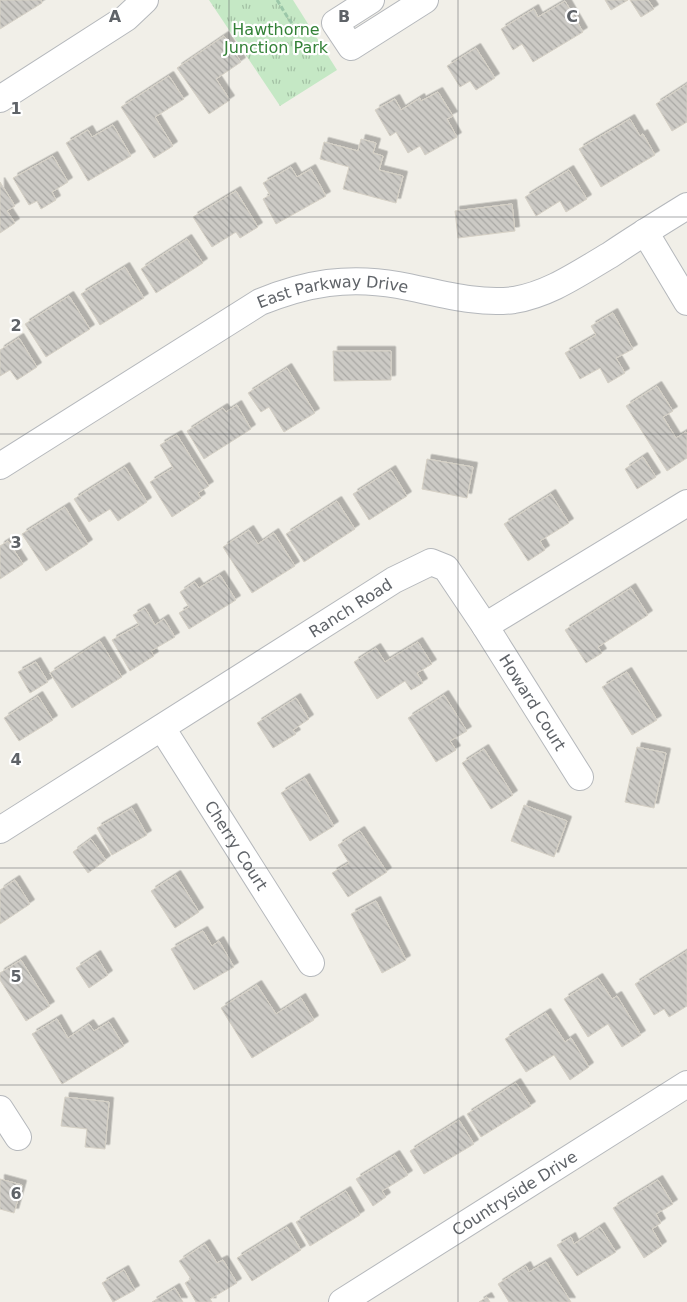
<svg xmlns="http://www.w3.org/2000/svg" width="687" height="1302" viewBox="0 0 687 1302" font-family="'DejaVu Sans',sans-serif">
  <defs>
    <pattern id="park-tufts" width="24" height="20" patternUnits="userSpaceOnUse" patternTransform="scale(1.25)"><rect width="24" height="20" fill="#c5e8c5"/><path d="M3 7l-1-3M5 7V3M7 7l1-3M15 17l-1-3M17 17v-4M19 17l1-3" fill="none" stroke="#a3c0a4"/></pattern>
    <pattern id="building-back-hatch" width="6" height="6" patternUnits="userSpaceOnUse" patternTransform="scale(1.25)"><rect width="6" height="6" fill="#cccac5"/><path d="M-1 5l2 2M0 0l6 6M5-1l2 2" fill="none" stroke="#a9a8a4"/></pattern>
    <filter id="shadow"><feDropShadow dx="4.5" dy="-4.5" stdDeviation="0" flood-color="#0004"/></filter>
  </defs>
  <rect width="100%" height="100%" fill="#f1efe8"/>
  <path fill="url(#park-tufts)" d="M209,0H293L337,70L280,106Z"/>
  <path fill="url(#building-back-hatch)" stroke="#d6d1c6" filter="url(#shadow)" d="M0,0H41L42,3L0,29Z
    M605,0H628L611,10Z
    M630,0H648L654,9L641,17Z
    M565,1L583,32L533,62L522,44L513,50L501,29L534,9L538,17Z
    M224,36L241,62L216,79L230,100L209,114L177,68Z
    M476,48L495,78L476,90L470,81L460,87L447,66Z
    M169,76L184,99L155,117L173,146L154,158L121,107Z
    M687,84V122L672,131L656,104Z
    M438,92L453,116L447,119L457,137L425,155L420,146L408,153L396,132L390,136L375,110L395,99L401,110L420,98L421,101Z
    M630,119L640,136L643,134L655,155L601,187L579,149Z
    M113,125L131,156L88,181L66,143L88,130L92,137Z
    M361,139L376,143L373,153L383,156L379,170L403,176L396,203L343,189L349,167L320,159L324,142L358,151Z
    M53,156L68,182L52,192L56,200L41,209L37,201L29,205L13,178Z
    M291,167L297,177L311,169L326,196L276,224L263,199L270,195L263,183Z
    M569,170L587,199L566,212L560,201L536,216L525,197Z
    M0,182L15,206L7,211L15,223L0,233Z
    M236,191L258,227L240,238L236,232L212,247L193,217Z
    M512,204L515,231L458,238L455,211Z
    M187,239L203,263L156,293L141,269Z
    M125,267L144,298L100,325L81,294Z
    M69,296L90,329L46,357L25,324Z
    M613,313L633,349L616,358L625,373L608,383L600,368L580,379L565,353L596,335L591,326Z
    M19,338L37,367L17,380L10,370L0,376V350Z
    M333,351H391V380L334,381Z
    M287,368L315,413L284,432L269,407L261,412L248,393Z
    M657,386L673,411L663,417L676,438L686,432L687,433V458L667,471L626,406Z
    M237,405L251,429L204,459L187,431L223,408L226,412Z
    M177,435L209,486L198,493L201,498L172,517L150,482L173,468L160,445Z
    M643,457L656,477L637,489L625,469Z
    M427,459L473,467L467,498L422,489Z
    M125,467L147,502L118,521L110,509L89,522L74,499Z
    M391,470L407,496L369,520L353,494Z
    M551,494L569,523L540,541L545,550L528,561L504,524Z
    M337,501L355,529L304,562L286,534Z
    M65,507L88,544L46,571L22,534Z
    M249,530L258,544L274,533L295,566L252,593L223,547Z
    M8,541L23,564L0,579V546Z
    M220,575L236,600L189,629L179,613L189,607L180,592L195,582L199,588Z
    M631,588L648,615L598,647L602,653L586,663L565,630Z
    M145,608L155,625L164,619L175,637L151,651L154,656L130,671L112,640L139,625L133,615Z
    M100,641L122,677L72,708L50,673Z
    M418,642L432,664L417,673L423,683L411,690L405,681L377,699L354,662L376,648L385,662Z
    M36,662L48,682L30,693L18,672Z
    M627,672L657,720L632,735L602,687Z
    M444,695L467,731L450,741L456,750L436,762L408,718Z
    M38,696L53,720L19,741L4,718Z
    M296,698L309,719L293,730L296,734L273,748L257,723Z
    M637,747L666,753L654,808L625,802Z
    M484,749L513,795L491,809L462,763Z
    M305,778L334,826L310,841L281,793Z
    M524,805L567,821L554,857L511,841Z
    M132,808L147,835L112,855L97,828Z
    M360,831L387,872L348,897L332,873L349,863L338,845Z
    M91,839L106,860L88,873L73,852Z
    M176,875L199,912L175,928L151,891Z
    M15,880L30,904L0,924V890Z
    M376,901L406,960L382,973L351,914Z
    M203,931L212,946L219,941L234,967L194,990L171,949Z
    M687,951V1006L669,1017L664,1009L654,1015L635,984Z
    M96,955L108,975L89,988L76,968Z
    M21,960L50,1006L26,1021L0,980V973Z
    M598,978L612,999L617,996L641,1035L622,1047L608,1024L588,1037L564,999Z
    M257,985L276,1014L301,998L314,1020L252,1058L221,1008Z
    M546,1013L565,1042L571,1038L589,1067L570,1080L554,1055L526,1072L505,1039Z
    M57,1019L68,1038L89,1024L94,1031L109,1022L124,1046L62,1084L32,1034Z
    M516,1083L531,1106L481,1137L467,1114Z
    M65,1097L109,1102L105,1149L85,1147L87,1129L61,1126Z
    M459,1120L474,1144L424,1174L410,1151Z
    M395,1155L408,1175L382,1191L386,1197L373,1206L356,1179Z
    M0,1179L22,1185L14,1213L0,1209Z
    M658,1180L673,1204L656,1214L661,1223L652,1229L662,1246L644,1258L613,1208Z
    M346,1191L360,1215L310,1246L296,1222Z
    M287,1227L301,1250L252,1281L237,1258Z
    M600,1227L616,1252L577,1276L557,1245L571,1237L574,1244Z
    M205,1244L217,1263L223,1260L237,1283L210,1299L212,1302H196L185,1283L191,1279L179,1261Z
    M546,1262L571,1302H509L498,1284L526,1266L529,1272Z
    M124,1270L135,1290L113,1302L102,1283Z
    M175,1288L183,1302H152Z
    M487,1297L490,1302H479Z"/>
  <g fill="none" stroke-linecap="round" stroke-linejoin="round">
    <g stroke="#b5b8bc" stroke-width="28">
      <g id="minor">
        <path d="M371,0L335,23L351,47L425,0"/>
        <path d="M0,99L126,18L145,0"/>
        <path d="M645,232L687,302"/>
        <path id="s1" d="M0,466L260,302C307,283 348,276 398,285C436,292 476,305 514,300C550,294 579,273 610,255C635,238 661,222 687,206"/>
        <path id="s2" d="M485,626L580,777"/>
        <path id="s3" d="M162,728L311,963"/>
        <path id="s4" d="M0,830L394,580L431,562L446,568L485,626L687,503"/>
        <path d="M0,1109L18,1137"/>
        <path id="s5" d="M342,1302L687,1084"/>
      </g>
    </g>
    <path stroke="#9cc7a9" stroke-width="3" stroke-dasharray="5 2.5" stroke-linecap="butt" d="M277,0C287,15 294,35 314,33"/>
    <use href="#minor" stroke="#fff" stroke-width="26"/>
  </g>
  <path fill="none" stroke="#5f6368" stroke-width="1" stroke-opacity="0.55" d="M229,0V1302M458,0V1302M0,217H687M0,434H687M0,651H687M0,868H687M0,1085H687"/>
  <g text-anchor="middle" dominant-baseline="central" stroke-width="4.5" stroke-linejoin="round" paint-order="stroke">
    <g font-size="16" fill="#348238" stroke="#fff">
      <text x="276" y="29">Hawthorne<tspan x="276" dy="18">Junction Park</tspan></text>
    </g>
    <g font-size="16" fill="#5f6368" stroke="#fff">
      <text stroke="none"><textPath href="#s1" startOffset="382">East Parkway Drive</textPath></text>
      <text stroke="none"><textPath href="#s4" startOffset="415">Ranch Road</textPath></text>
      <text stroke="none"><textPath href="#s2" startOffset="90">Howard Court</textPath></text>
      <text stroke="none"><textPath href="#s3" startOffset="139">Cherry Court</textPath></text>
      <text stroke="none"><textPath href="#s5" startOffset="204">Countryside Drive</textPath></text>
    </g>
  </g>
  <g font-size="16" text-anchor="middle" font-weight="bold" fill="#5f6368" stroke="#fff" stroke-width="4.5" stroke-linejoin="round" paint-order="stroke">
    <text x="115" y="22">A</text>
    <text x="344" y="22">B</text>
    <text x="572" y="22">C</text>
    <text x="16" y="114">1</text>
    <text x="16" y="331">2</text>
    <text x="16" y="548">3</text>
    <text x="16" y="765">4</text>
    <text x="16" y="982">5</text>
    <text x="16" y="1199">6</text>
  </g>
</svg>
